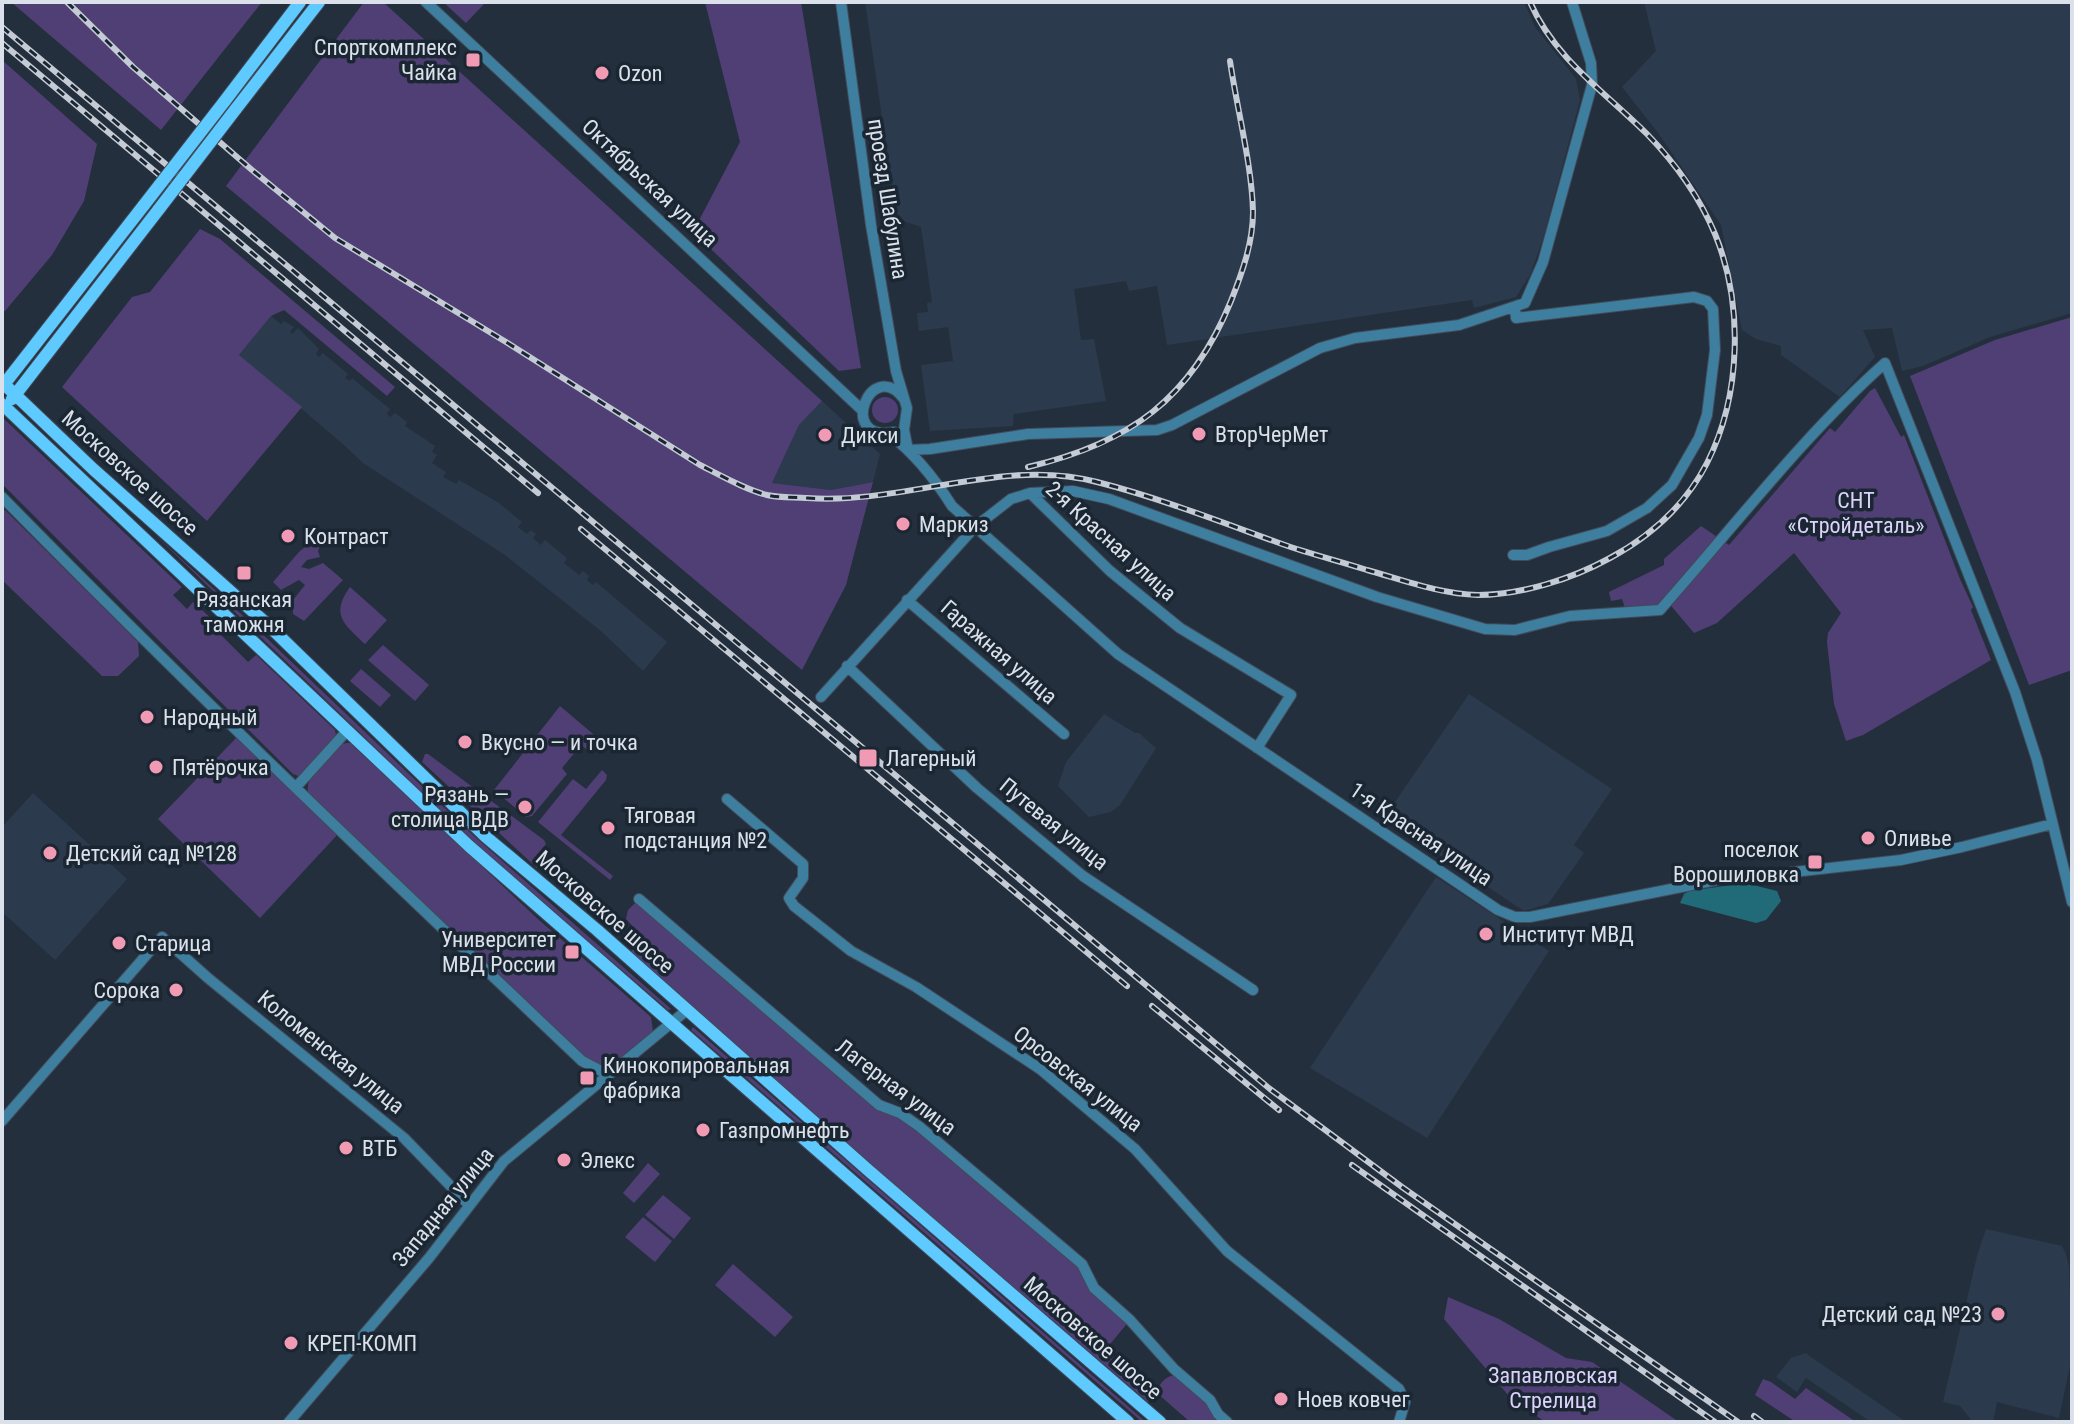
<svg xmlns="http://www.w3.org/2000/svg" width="2074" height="1424" viewBox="0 0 2074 1424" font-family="'Roboto Condensed',sans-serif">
  <rect width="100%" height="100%" fill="#242f3d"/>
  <path fill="#2c3a4d" d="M865,2H1524L1535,27L1576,79L1580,100L1543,239L1530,275L1516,297L1474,308L1472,300L1167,345L1157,286L1129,291L1126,281L1074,289L1081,340L1094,339L1106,401L1014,414L1013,426L930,431L921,365L953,361L948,327L919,331L917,313L928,312L927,303L932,302L921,227L897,219Z
    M1644,2H2072V313L1990,337L1923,366L1902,371L1892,328L1863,330L1875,357L1840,397L1781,355V346L1756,339L1742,330L1721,225L1659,134L1622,87L1656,51Z
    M271,316L281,324L284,321L294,327L290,332L292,334L298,328L319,349L316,354L319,357L323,353L348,374L345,378L350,381L352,378L390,409L387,414L390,417L395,413L407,422L405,426L435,446L432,452L437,455L432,463L446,472L443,477L456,484L459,480L499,503L522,522L518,527L527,534L531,530L536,534L533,538L541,545L545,540L567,558L564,563L579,575L583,571L589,576L587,580L593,585L596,582L667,642L643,671L601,631L505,555L363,463L345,446L239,355Z
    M822,401L880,454L873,482L831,490L772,483L799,425Z
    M1469,694L1612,789L1574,845L1584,853L1548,904L1524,911L1384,818Z
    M1104,714L1135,733H1139L1156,748L1120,805L1111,812L1089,817L1058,786L1066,762Z
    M33,793L127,879L55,960L2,912V827Z
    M1436,877L1549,951L1427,1138L1310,1068Z
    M1986,1229L2062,1246L2066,1254L2069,1266L2072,1356L2059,1418L1997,1402L1993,1422H1973L1960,1406L1943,1402L1977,1256Z
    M1806,1353L1808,1355L1906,1422H1871L1806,1378L1797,1392L1776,1377L1791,1358Z"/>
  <path fill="#503f74" d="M11,2H262L161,130Z
    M364,2H383L822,401L799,425L772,483L831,490L873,482L846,585L802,670L226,186Z
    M443,2H486L466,23Z
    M705,2H801L861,368L839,371L693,232L740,142Z
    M2,60L97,144L84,201L52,255L5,311H2Z
    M200,229L220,239L395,387L387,396L284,310L271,316L239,355L302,407L207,521L62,387L132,297L150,292Z
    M2072,317V670L2029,685L1910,376L1995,340Z
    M1875,388L1901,437L1904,435L1960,579L1973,607L1971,610L1991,660L1863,735L1846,741L1834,704L1827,642L1828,633L1841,613L1794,553L1717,623L1694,633L1667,601L1649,609L1626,611L1622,599L1611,601L1609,592L1664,565V559L1701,526L1729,545L1830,428L1835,432L1870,391Z
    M872 410a13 13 0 1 1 26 0a13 13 0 1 1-26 0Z
    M2,417L182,587L173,595L187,609L193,602L213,620V627L248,662L256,655L335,730L336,735L333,741L301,777L293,774L2,484Z
    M5,510L138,642L139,656L118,676H102L2,580V511Z
    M153,533L252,624L475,837L671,1009L668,1010L471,840Z
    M315,538L321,544L318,551L320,557L307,560L301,567L309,569L323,563L343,580L304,621L293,614V600L305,585L299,580L281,590L273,582L299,552Z
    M350,587L387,620L365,644C344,624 330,615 350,587Z
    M383,645L429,685L415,701L368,660Z
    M361,669L391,695L380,707L350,681Z
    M560,706L599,739L589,751L581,745L562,768L567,774L532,816L526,817L494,790Z
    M238,736L339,833L260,918L158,819Z
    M346,743H350L539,920L651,1017L653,1031L615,1065L604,1068L584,1057L523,1002L308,792C305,774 328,758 339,745Z
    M425,754H428L544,840L546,844L534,859L540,864L537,868L422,762Z
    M602,770L607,775L606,780L561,835L613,876L610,880L538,822L573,779L586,789Z
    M639,899L879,1105L900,1113L1082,1264L1087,1277L1130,1320L1106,1349L1156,1392C1160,1383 1166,1375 1177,1375L1205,1399L1216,1422H1190L1157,1393L1148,1402L627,957L642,936L626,919L628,910Z
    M693,1027L1146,1422H1142L691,1030Z
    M648,1163L660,1174L634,1203L623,1193Z
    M663,1195L691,1218L674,1239L645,1215Z
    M643,1217L672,1241L655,1262L625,1237Z
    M733,1264L793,1317L775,1337L715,1285Z
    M1448,1297L1499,1319L1566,1358L1592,1362L1679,1422H1545L1508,1395L1444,1319Z
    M1763,1379L1771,1382L1795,1399L1806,1388L1856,1422H1796L1755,1395Z"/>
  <path fill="#216b78" d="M1745,883L1777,891L1781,901L1766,920L1756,923L1680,903L1684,894L1689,891Z"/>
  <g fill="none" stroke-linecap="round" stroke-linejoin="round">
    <g stroke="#414b59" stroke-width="12">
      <path id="minor" d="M426,2L862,410
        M841,2L871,225L896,371L907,408L904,430L908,450
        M894,432C836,443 871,355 904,399
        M889,434C914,453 935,479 952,506L1118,654L1498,910L1515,917H1530L1737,876L1775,874L1901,860L1962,847L2052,824
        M908,450L930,449L1028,434L1157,430L1172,425L1320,348L1355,338L1459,325L1525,303L1543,262L1592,85L1591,63L1572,2
        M1030,493L1110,571L1180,628L1291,695L1257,748
        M2,497C191,690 386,875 582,1061L601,1071H614
        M1513,555H1527L1549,547L1607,531L1647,508L1672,485L1699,438L1707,415L1715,350L1713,309L1707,301L1694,297L1516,318L1515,309
        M907,600L1064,734
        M847,666L977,788L1083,876L1253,990
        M821,697L975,527L1011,499L1030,493L1073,491L1109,499L1377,597L1485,629L1515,630L1570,616L1660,610C1734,527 1802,437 1885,363L2015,692L2037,760L2072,902
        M297,786L346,732
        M727,799L803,864V878L789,898L794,906L851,951L916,987L1040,1069L1135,1149L1227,1251L1399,1389L1405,1402L1399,1422
        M639,899L879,1105L900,1113L920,1127L1082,1264L1094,1288L1130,1320L1174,1369L1210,1400L1218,1414L1227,1422
        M2,1121L162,937L208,978L404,1138L469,1205
        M289,1422L429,1258L504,1161L687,1010"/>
    </g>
    <g stroke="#414b59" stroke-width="14">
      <path id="major" d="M224,102L300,2
        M235,110L319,2
        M2,382L93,469L267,624L486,837L597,930L868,1170L1160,1422
        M2,387L144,205
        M12,399L159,209
        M2,404L469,846L1128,1422"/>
    </g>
    <use href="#minor" stroke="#3e7e9e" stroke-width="10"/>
    <use href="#major" stroke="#5fcaff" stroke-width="12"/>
    <g stroke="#c4cbd5" stroke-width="6">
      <path id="rail" d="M67,2L133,67L252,170L335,238L506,342L700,465C722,476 744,489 767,495C780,498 794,497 807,498C905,505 1001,457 1097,482C1160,498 1221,522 1282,544C1310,554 1339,561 1367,570C1403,580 1440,594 1478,595C1521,595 1572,579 1610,558C1651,536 1686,504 1707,463C1741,396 1744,305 1715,234C1699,196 1676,164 1647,134C1605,92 1555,59 1530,2
        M2,27L1270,1089L1402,1187L1738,1422
        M2,43L538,493
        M1028,467C1130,443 1191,399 1231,301C1242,273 1253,243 1253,212C1252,165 1237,109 1230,61
        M581,529L1127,986
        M1152,1006L1279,1110
        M1352,1165L1715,1422
        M1754,1416L1762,1422"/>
    </g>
    <use href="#rail" stroke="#1b2633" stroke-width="3" stroke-dasharray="9" stroke-linecap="butt"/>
    <g stroke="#414b59" stroke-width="14" stroke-linecap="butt">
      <path id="major-bridge" d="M144,205L224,102
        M159,209L235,110"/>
    </g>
    <use href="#major-bridge" stroke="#5fcaff" stroke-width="12"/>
  </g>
  <g fill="#f19ab3" stroke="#1b2633" stroke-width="3">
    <rect x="465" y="52" width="16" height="16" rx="4"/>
    <circle cx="602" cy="73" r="8"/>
    <circle cx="1199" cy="434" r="8"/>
    <circle cx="825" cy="435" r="8"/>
    <circle cx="903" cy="524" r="8"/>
    <circle cx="288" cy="536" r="8"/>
    <rect x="236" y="565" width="16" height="16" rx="4"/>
    <circle cx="147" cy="717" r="8"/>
    <circle cx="465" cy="742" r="8"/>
    <rect x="858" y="748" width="20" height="20" rx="4"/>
    <circle cx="156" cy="767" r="8"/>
    <circle cx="525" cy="807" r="8"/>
    <circle cx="608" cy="828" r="8"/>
    <circle cx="1868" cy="838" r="8"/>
    <circle cx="50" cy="853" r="8"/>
    <rect x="1807" y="854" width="16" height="16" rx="4"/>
    <circle cx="1486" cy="934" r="8"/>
    <circle cx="119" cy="943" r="8"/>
    <rect x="564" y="944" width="16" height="16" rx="4"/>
    <circle cx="176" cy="990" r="8"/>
    <rect x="579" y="1070" width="16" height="16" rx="4"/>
    <circle cx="703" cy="1130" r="8"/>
    <circle cx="346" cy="1148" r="8"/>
    <circle cx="564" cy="1160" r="8"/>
    <circle cx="1998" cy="1314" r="8"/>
    <circle cx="291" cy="1343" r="8"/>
    <circle cx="1281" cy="1399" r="8"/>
  </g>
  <g text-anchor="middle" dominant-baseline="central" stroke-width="7" stroke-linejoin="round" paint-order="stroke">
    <g font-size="22" fill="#dae1ea" stroke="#1b2633" text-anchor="start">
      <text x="457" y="47" text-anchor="end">Спорткомплекс<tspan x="457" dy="25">Чайка</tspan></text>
      <text x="618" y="73">Ozon</text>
      <text x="1215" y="434">ВторЧерМет</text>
      <text x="841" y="435">Дикси</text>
      <text x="919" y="524">Маркиз</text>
      <text x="304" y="536">Контраст</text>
      <text x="244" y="599" text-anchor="middle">Рязанская<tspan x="244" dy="25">таможня</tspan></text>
      <text x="163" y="717">Народный</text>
      <text x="481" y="742">Вкусно — и точка</text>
      <text x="886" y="758">Лагерный</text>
      <text x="172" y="767">Пятёрочка</text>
      <text x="509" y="794" text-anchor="end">Рязань —<tspan x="509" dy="25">столица ВДВ</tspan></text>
      <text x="624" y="815">Тяговая<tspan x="624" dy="25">подстанция №2</tspan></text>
      <text x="1884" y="838">Оливье</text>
      <text x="1799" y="849" text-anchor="end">поселок<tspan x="1799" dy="25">Ворошиловка</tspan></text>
      <text x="66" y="853">Детский сад №128</text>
      <text x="1502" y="934">Институт МВД</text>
      <text x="556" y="939" text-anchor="end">Университет<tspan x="556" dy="25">МВД России</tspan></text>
      <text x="135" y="943">Старица</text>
      <text x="160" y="990" text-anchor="end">Сорока</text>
      <text x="603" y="1065">Кинокопировальная<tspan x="603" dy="25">фабрика</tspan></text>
      <text x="719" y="1130">Газпромнефть</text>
      <text x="362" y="1148">ВТБ</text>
      <text x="580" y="1160">Элекс</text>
      <text x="1982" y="1314" text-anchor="end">Детский сад №23</text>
      <text x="307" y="1343">КРЕП-КОМП</text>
      <text x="1297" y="1399">Ноев ковчег</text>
    </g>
    <g font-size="22" fill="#dae1ea" stroke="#1b2633">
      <text transform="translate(650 183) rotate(43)">Октябрьская улица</text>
      <text transform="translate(888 199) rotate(81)">проезд Шабулина</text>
      <text transform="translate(130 473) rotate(42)">Московское шоссе</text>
      <text transform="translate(1111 541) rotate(42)">2-я Красная улица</text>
      <text transform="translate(999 652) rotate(41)">Гаражная улица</text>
      <text transform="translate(1054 824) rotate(39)">Путевая улица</text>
      <text transform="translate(1421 834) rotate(34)">1-я Красная улица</text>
      <text transform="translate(605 912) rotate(41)">Московское шоссе</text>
      <text transform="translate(331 1052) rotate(39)">Коломенская улица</text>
      <text transform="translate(1078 1079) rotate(38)">Орсовская улица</text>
      <text transform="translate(896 1087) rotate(37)">Лагерная улица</text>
      <text transform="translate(443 1207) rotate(-51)">Западная улица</text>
      <text transform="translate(1093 1338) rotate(41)">Московское шоссе</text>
    </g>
    <g font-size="22" fill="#ddd1fd" stroke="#1b2633">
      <text x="1856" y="500">СНТ<tspan x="1856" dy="25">«Стройдеталь»</tspan></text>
      <text x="1553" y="1375">Запавловская<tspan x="1553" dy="25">Стрелица</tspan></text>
    </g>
  </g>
  <rect width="2074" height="1424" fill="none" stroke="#dae1ea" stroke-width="8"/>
</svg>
